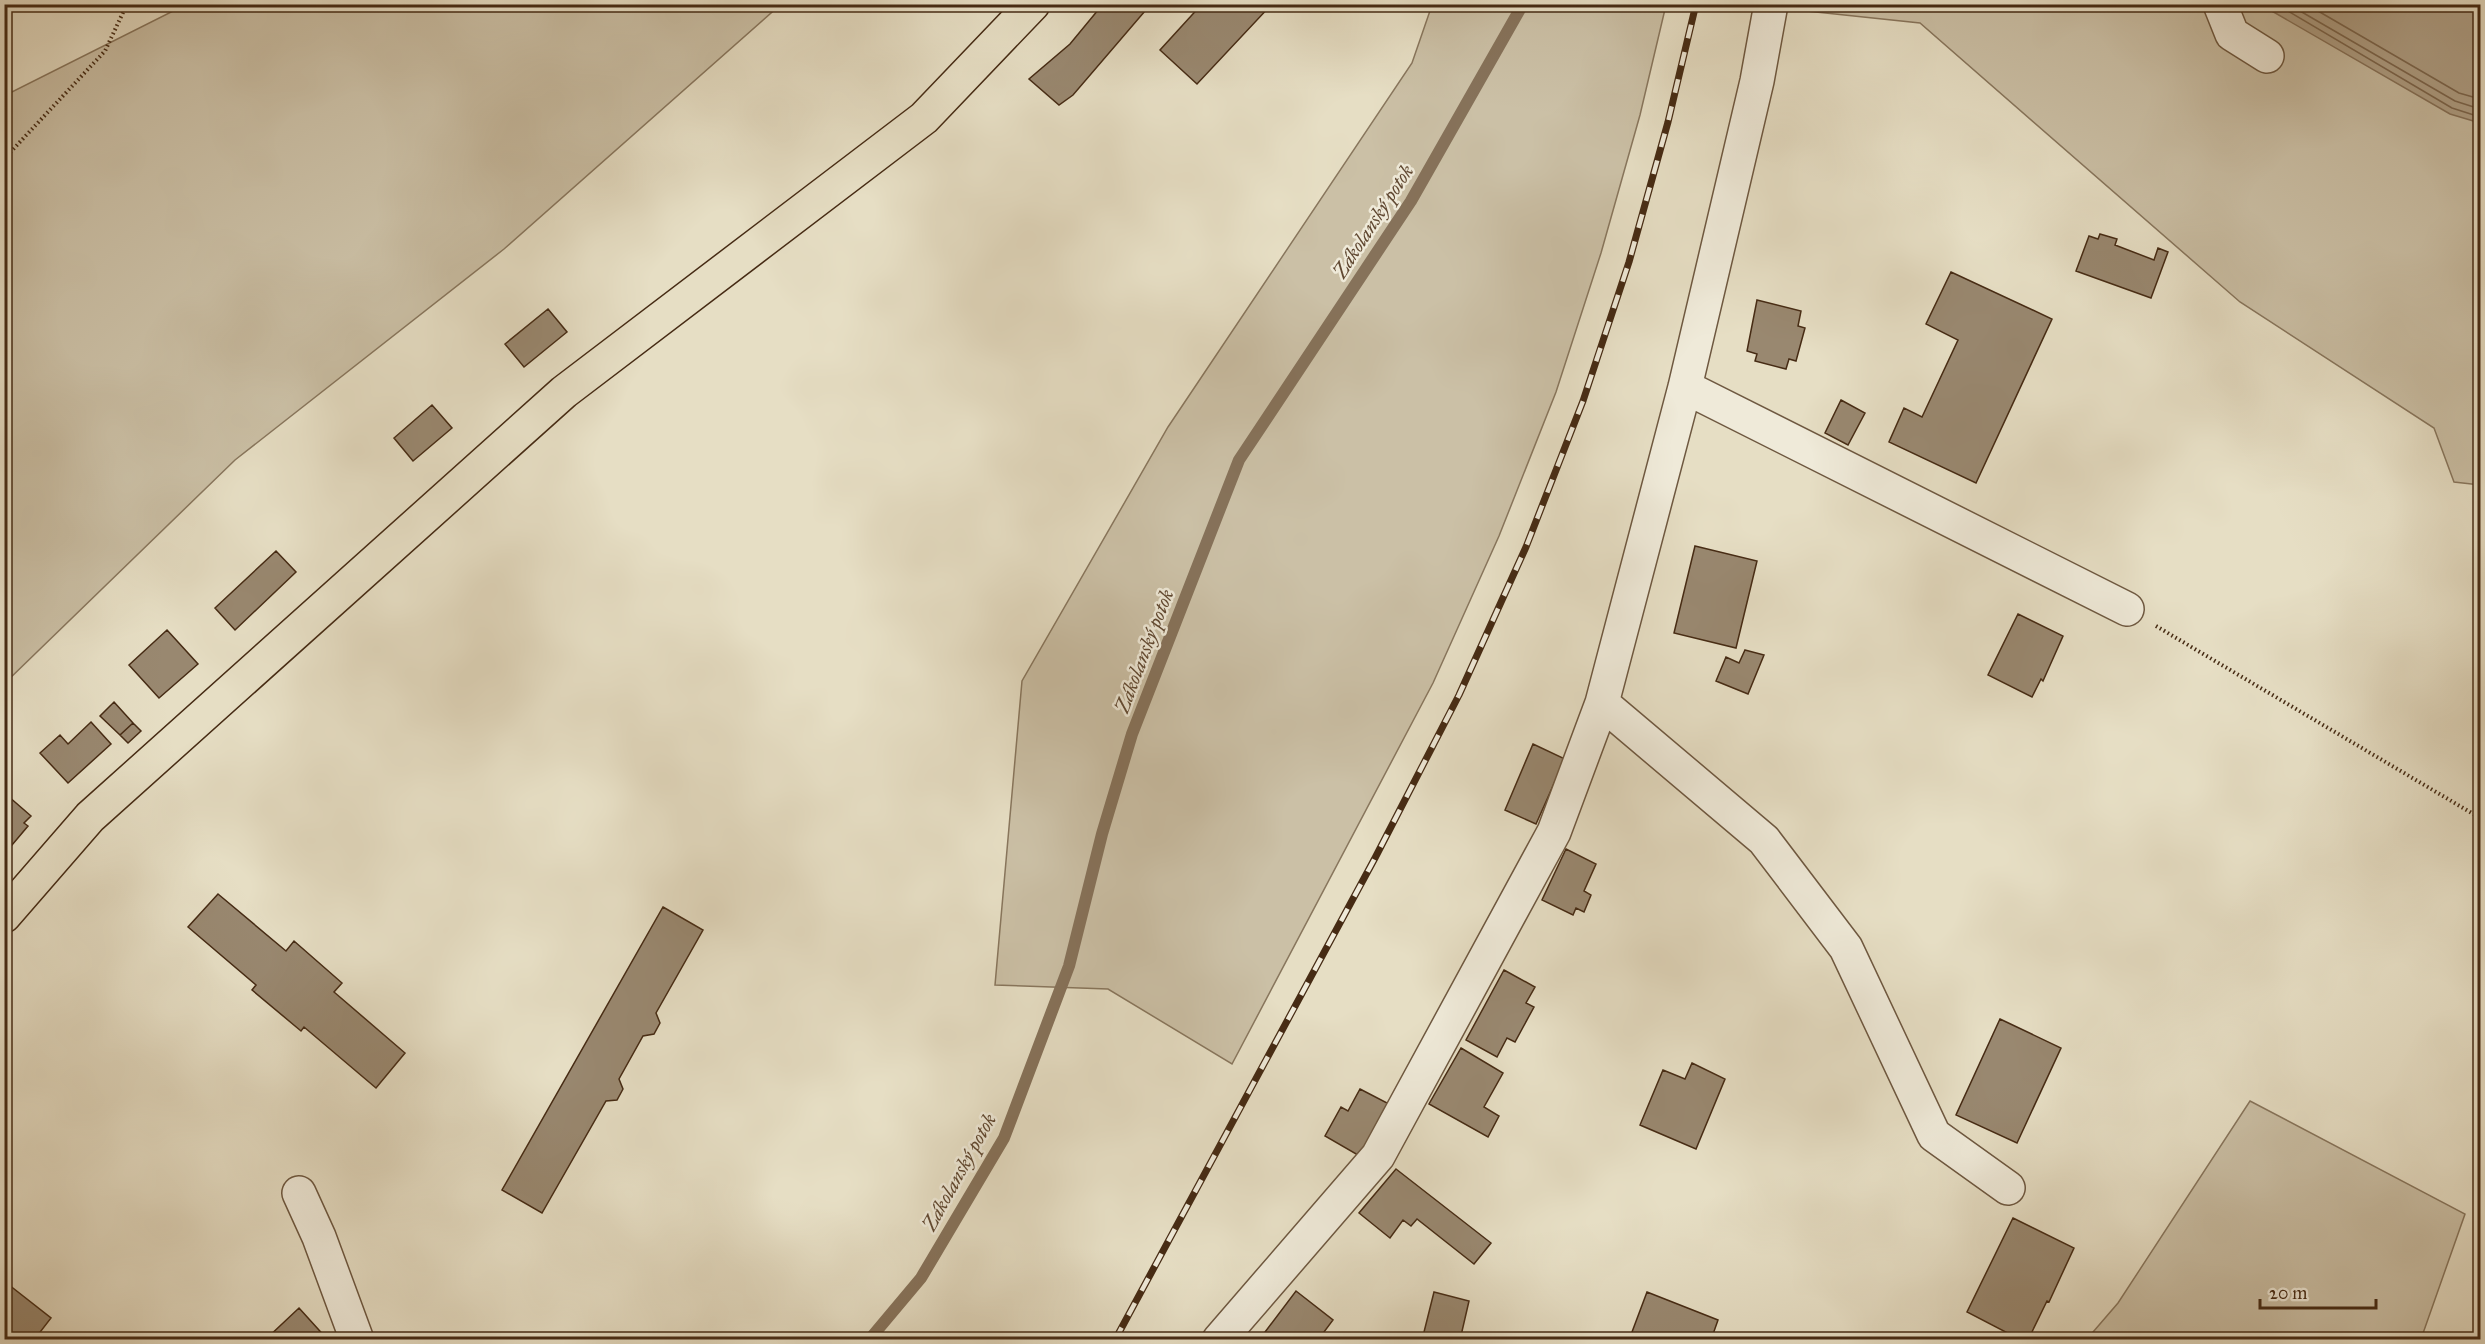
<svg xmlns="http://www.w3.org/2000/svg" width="2485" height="1344" viewBox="0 0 2485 1344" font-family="'IM FELL Great Primer',serif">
  <rect width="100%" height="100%" fill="#e6dec4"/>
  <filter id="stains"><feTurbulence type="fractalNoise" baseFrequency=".00333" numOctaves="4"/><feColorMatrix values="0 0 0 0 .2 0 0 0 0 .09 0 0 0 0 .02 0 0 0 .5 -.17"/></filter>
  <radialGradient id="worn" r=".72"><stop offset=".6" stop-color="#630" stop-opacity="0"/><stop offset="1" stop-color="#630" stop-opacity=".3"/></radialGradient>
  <path fill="#cbc0a6" stroke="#88765d" stroke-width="1.5" d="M185,5H780L504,249L235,460L5,683V92L10,93Z
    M1432,5H1666L1640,115L1601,253L1556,392L1499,536L1433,683L1232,1064L1108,989L995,985L1022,681L1168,427L1412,63Z
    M1749,5H2480V485L2454,482L2434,428L2240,302L1920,23Z
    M2250,1101L2465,1214L2421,1339H2087L2118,1303Z"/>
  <path fill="#b0a188" stroke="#86725a" stroke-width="1.5" d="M2270,4L2480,5V123L2450,114L2270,10Z"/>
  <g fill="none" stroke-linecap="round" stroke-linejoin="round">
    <path stroke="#7b664e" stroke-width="1.5" d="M2276,4L2452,108L2480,117
      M2288,4L2455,101L2480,109
      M2306,4L2459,93L2480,99"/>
    <path stroke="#86725a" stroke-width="12" d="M869,1340L921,1278L1004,1138L1069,966L1102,834L1132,734L1239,460L1411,201L1523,4"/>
  </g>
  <path fill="#998870" stroke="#462b14" stroke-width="1.5" d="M1103,4H1151L1073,95L1059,105L1029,79L1070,44Z
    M1202,4H1272L1197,84L1160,50Z
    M2100,234L2117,239L2115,245L2154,260L2158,248L2168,252L2151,298L2076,271L2089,236L2098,239Z
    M1951,272L2052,319L1976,483L1889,442L1904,408L1922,417L1958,340L1926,324Z
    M1757,300L1801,311L1798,326L1805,328L1796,361L1789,359L1786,369L1755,361L1757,354L1747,351Z
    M548,309L567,332L524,367L505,344Z
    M1841,400L1865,413L1848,445L1825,433Z
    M432,405L452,428L413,461L394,438Z
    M1695,546L1757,561L1736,648L1674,633Z
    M276,551L296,572L235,630L215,608Z
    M2018,614L2063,636L2043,681L2041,679L2032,697L1988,675Z
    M167,630L198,664L159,698L129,665Z
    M1745,650L1764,655L1748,694L1716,681L1726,657L1739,663Z
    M114,702L133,723L120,735L100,716Z
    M91,722L111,744L68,783L40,753L60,735L68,744Z
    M133,723L141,731L128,743L120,735Z
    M1533,744L1565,759L1536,824L1505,810Z
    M8,796L31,816L24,823L28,826L7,851L4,848V800Z
    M1566,849L1596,864L1584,891L1591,895L1584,912L1576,908L1573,915L1542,900Z
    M218,894L286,951L294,941L342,983L334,992L405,1053L376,1088L304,1027L301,1031L252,990L256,985L188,927Z
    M663,907L703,930L656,1013L660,1023L654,1034L643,1036L619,1079L623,1089L617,1100L606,1101L542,1213L502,1190Z
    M1504,970L1535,987L1526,1003L1534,1007L1515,1042L1507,1038L1497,1057L1466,1040Z
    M2000,1019L2061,1048L2017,1143L1956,1115Z
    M1461,1048L1503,1073L1484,1107L1499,1116L1488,1137L1429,1104Z
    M1692,1063L1725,1079L1696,1149L1640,1125L1663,1070L1685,1079Z
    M1360,1089L1391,1105L1363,1158L1325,1136L1341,1107L1348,1111Z
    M1396,1169L1491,1243L1474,1264L1417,1219L1411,1226L1403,1220L1390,1238L1359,1213Z
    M2013,1218L2074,1248L2049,1302L2047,1301L2028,1340H2021L1967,1312Z
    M4,1281L51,1318L34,1340H4Z
    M1296,1291L1333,1320L1318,1340H1259Z
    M1434,1292L1469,1301L1460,1340H1422Z
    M1647,1292L1718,1320L1711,1340H1629Z
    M299,1308L328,1340H265Z"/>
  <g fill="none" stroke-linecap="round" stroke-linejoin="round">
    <g stroke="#6e5840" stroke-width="36">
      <path id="minor" d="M2220,4L2232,34L2267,56
        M1685,387L2127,609
        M1602,703L1764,840L1846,948L1934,1135L2008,1188
        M299,1193L319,1237L357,1340
        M1219,1340L1378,1156L1554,832L1602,703L1685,387L1757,81L1771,4"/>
    </g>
    <g stroke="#462b14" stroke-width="36">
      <path id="major" d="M4,916L90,817L564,392L924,118L1033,4"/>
    </g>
    <path stroke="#462b14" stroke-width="4" stroke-dasharray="1.5 3" stroke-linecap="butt" d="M4,159L105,51L127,4
      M2156,626L2480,818"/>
    <use href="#minor" stroke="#efead9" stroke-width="33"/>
    <use href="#major" stroke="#e6dec4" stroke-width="33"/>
    <g stroke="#462b14" stroke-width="7">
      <path id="rail" d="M1115,1340L1375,858L1459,695L1526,547L1583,401L1629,262L1668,122L1696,4"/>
    </g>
    <use href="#rail" stroke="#efead9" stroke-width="4.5" stroke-dasharray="14" stroke-linecap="butt"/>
  </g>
  <g text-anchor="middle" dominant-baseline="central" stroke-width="5" stroke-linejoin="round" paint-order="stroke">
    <g font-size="20" font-style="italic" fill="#604831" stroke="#efead9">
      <text transform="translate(1373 221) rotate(-57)">Zákolanský potok</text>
      <text transform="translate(1144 651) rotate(-69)">Zákolanský potok</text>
      <text transform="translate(959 1172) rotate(-61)">Zákolanský potok</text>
    </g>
  </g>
  <rect width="2485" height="1344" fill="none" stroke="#e6dec4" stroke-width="24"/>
  <rect x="6" y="6" width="2473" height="1332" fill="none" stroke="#462b14" stroke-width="3"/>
  <rect x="12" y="12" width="2461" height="1320" fill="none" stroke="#462b14" stroke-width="1.5"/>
  <path d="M2260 1299v9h116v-9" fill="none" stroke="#462b14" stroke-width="3"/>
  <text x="2269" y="1299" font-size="18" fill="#462b14" stroke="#efead9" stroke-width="4.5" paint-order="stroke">20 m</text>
  <rect width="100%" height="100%" filter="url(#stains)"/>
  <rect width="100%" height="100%" fill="url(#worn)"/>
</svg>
